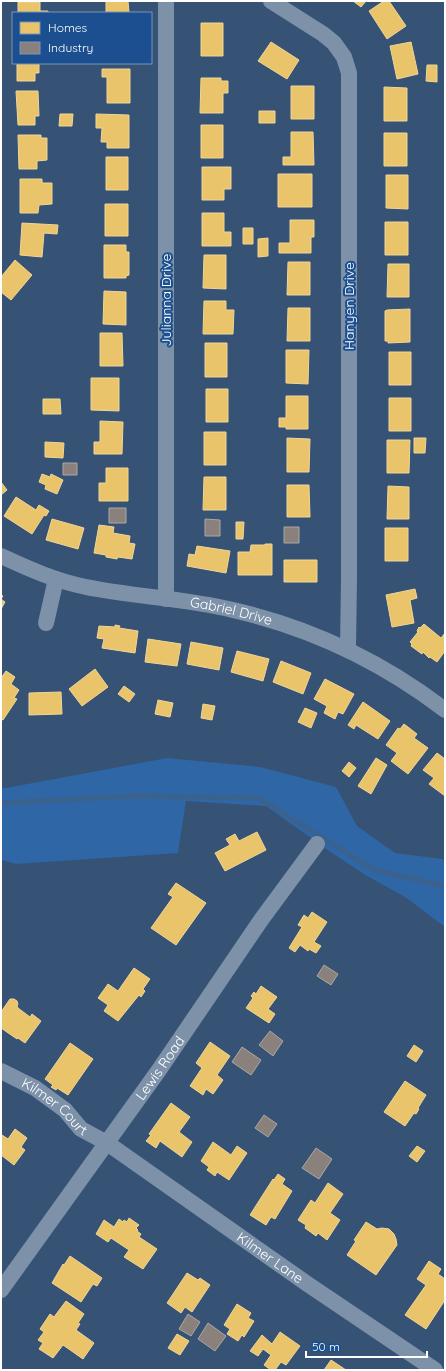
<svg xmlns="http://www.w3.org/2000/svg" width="446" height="1371" viewBox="0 0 446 1371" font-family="Quicksand,sans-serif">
  <rect width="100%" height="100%" fill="#365274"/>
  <path fill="#2f66a5" d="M167,758L260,767L336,787L357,826L395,853L442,859L445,861V927L405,897L367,876L332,853L266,806L186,801L178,853L16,864L1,860V788H6Z"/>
  <path fill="#e9c46a" stroke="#f0d697" d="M106,1H128L129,13H106Z
    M353,1H366L361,7Z
    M384,1H389L406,26L387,39L369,11Z
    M18,2H40V11H48V13H18Z
    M201,23H223V56H201Z
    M271,42L299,60L287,79L258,61Z
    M411,42L418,74L397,79L390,46Z
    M17,63H39V73H35V81H17Z
    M427,65H437V82L426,81Z
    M102,69H130V103H107V77H102Z
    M201,78H221V81H228V93H223V113H200Z
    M291,86H314V119H291Z
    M384,87L407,88V121H384Z
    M16,91H38L39,116H35V125H18Z
    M259,111H275V123H259Z
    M60,114H73L72,126H59Z
    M96,114L129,115V148H107V142H101L102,128H96Z
    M201,125H223V158H201Z
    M291,132H313L314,165H283V157H291Z
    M384,133H407V166H384Z
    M18,135H41V138H47V160L37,161V169H19Z
    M106,157H128V190H106Z
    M202,167H231V189H224V200H202Z
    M278,174H312V207H278Z
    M386,175H408V209L386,208Z
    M20,179H42V183H52V204L39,205L38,213H20Z
    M105,204H128V236H105Z
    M202,213H224V232H231V246H202Z
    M290,220H314V237H311V253H279V243H290Z
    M385,222H408V255H385Z
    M22,223L58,225L57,234L44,233L42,257L20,255Z
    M243,228H253V244H243Z
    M268,238V256L258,257V239Z
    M104,245H126V252H129V275L126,276V278H104Z
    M204,255H226V289L203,288Z
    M15,260L32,275L11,300L1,292V277Z
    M288,262H310V295H287Z
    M388,264H409V297H387Z
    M104,291L126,292V325L103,324Z
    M204,301H226V310H234L233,334H203Z
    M288,308H310V341H287Z
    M410,309V342L388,343V341H385V311L387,310Z
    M100,333H122L123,366H100Z
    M205,343H227V377H205Z
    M286,350H309L308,384L286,383Z
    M389,352H411V385H389Z
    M91,378H119V411L91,410Z
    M206,389H228V422H206Z
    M286,396H308V429H286V427H279V418H286Z
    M389,398H411V431H389Z
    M43,399H60L61,414H43Z
    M100,421L123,422L122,454H94V442H100Z
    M204,432H226V465H204Z
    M287,438L310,439L309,472H287Z
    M414,438H426L425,453H414Z
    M387,440H410L409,473H387Z
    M45,442L64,443L63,458L45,457Z
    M106,468H128V501H99V483H106Z
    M42,474L50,477L51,474L63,480L57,494L45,489L46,485L39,482Z
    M204,477H226V510H203Z
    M1,482L7,490L1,495Z
    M287,485H309L310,517H287Z
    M388,486L409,487V519H387Z
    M16,497L36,510L39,505L49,511L46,516L44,515L32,534L4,516Z
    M52,519L84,528L78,549L46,540Z
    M236,522H244L243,539H236Z
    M99,525L114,527L113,533L130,536L129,543L135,544L132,559L118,557L117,559L106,557V555L94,553Z
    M385,528H408V561H385Z
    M265,544H272V575H238V552H250L251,545H265Z
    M197,546L230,551L226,573L187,566L189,554L195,555Z
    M284,560H317V582H284Z
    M415,589L417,598L410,600L414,623L392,627L386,595Z
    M1,595L3,596L1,599L5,602L1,609Z
    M424,624L441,638L445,633V651L437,662L430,657L429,658L423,652L422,654L411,646L412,644L410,642L418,632L417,631L419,627L420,628Z
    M115,625L120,626L119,628L138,631L135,653L102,648L104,639L97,638L99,626L115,627Z
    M148,639L181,644L177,666L145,662Z
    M191,642L223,648L219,670L187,664Z
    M237,651L269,659L263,681L231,672Z
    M281,661L311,673L303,694L273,682Z
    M95,669L108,687L82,706L69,689Z
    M6,671L15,677L11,684L19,690L14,698L17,699L3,720L1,719V678Z
    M325,679L354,694L343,714L338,712L335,719L324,713L327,706L314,699Z
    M124,686L135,694L129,702L118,694Z
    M61,692L62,714L29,715V693Z
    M158,700L173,703L170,717L155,714Z
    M363,702L390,721L378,739L356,725L354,729L348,725Z
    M203,704L215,706L212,720L201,718Z
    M305,708L317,713L311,728L298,722Z
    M404,724L417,734L414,738L428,748L408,774L391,761L397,753L386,745L398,728L400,729Z
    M437,753L445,759V796L429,784L434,778L423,770Z
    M376,758L387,765L371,794L358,786Z
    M349,762L356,768L349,777L342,771Z
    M257,832L266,850L225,871L215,853L230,845L226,839L235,834L239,841Z
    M176,883L206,903L176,945L151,928L173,897L168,894Z
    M312,912L327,922L314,942L321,946L316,953L309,949L308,951L300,945L295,952L289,948L302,927L298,925L304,915L308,918Z
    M134,968L150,979L143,989L145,991L141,997L139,995L118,1021L104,1011L108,1005L98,998L108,984L118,991Z
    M261,986L277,997L268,1009L275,1014L269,1023L246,1008L253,998L251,996L254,992L256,994Z
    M10,999H14L17,1001L18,1004L17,1006L18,1008L30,1017L32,1014L41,1021L25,1043L18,1038L17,1039L1,1028V1012Z
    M210,1042L230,1056L217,1075L223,1080L213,1094L206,1089L203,1095L190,1086L202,1068L196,1063Z
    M70,1043L93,1059L68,1095L57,1088L56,1090L51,1087L53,1085L45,1079Z
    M414,1045L423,1051L416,1062L407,1056Z
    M405,1081L426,1095L418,1108L419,1109L416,1114L414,1113L405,1126L384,1112Z
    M171,1103L190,1117L179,1132L192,1142L182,1157L160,1141L156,1148L146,1141L151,1135L149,1134Z
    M15,1129L27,1138L21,1147L25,1150L14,1165L1,1155V1137L2,1135L8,1139Z
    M213,1142L231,1155L237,1146L247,1153L229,1180L217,1172L215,1176L207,1170L209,1167L201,1161Z
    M417,1146L425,1151L417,1162L409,1156Z
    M278,1174L285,1179L282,1184L292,1191L275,1219L271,1217L266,1225L250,1215L273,1179L274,1180Z
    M328,1183L343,1194L330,1213L340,1220L327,1240L318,1233L316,1236L305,1228L306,1225L298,1220L311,1200L315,1203Z
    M129,1218L139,1225L136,1228L138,1230L137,1231L141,1234L139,1237L157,1249L143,1269L124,1257L129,1250L111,1238L108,1242L96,1234L104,1220L114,1227L119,1219L123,1222L124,1220L127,1222Z
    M366,1222L377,1229L382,1228L389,1229L394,1234L396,1239L397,1245L376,1275L347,1255L356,1241L354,1240Z
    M70,1256L102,1278L97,1286L93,1284L81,1302L52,1283L63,1264L64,1265Z
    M429,1261L441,1269L438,1274L445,1279V1300L426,1329L405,1315L426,1285L417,1279Z
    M187,1273L198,1280L200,1278L210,1285L192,1312L185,1307L181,1313L167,1303Z
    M66,1301L84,1314L78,1323L80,1324L76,1330L94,1343L83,1359L63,1345L53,1358L39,1349L43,1343L38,1340L44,1332L40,1329L50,1314L54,1317Z
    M237,1304L251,1313L248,1318L254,1321L244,1337L242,1335L238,1341L227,1334L230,1329L224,1325Z
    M280,1332L300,1346L286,1365L281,1362L275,1370H271L264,1365L271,1355L263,1349L258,1356L250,1351L262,1335L272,1344Z
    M177,1334L189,1341L180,1355L168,1348Z
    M331,1360L346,1370H324Z"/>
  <path fill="#8a817c" stroke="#ada7a3" d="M63,463H77V475H63Z
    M109,508H126V523H109Z
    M205,519L220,520V536H205Z
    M284,527H299V543H284Z
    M324,965L338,974L331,985L317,976Z
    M270,1031L283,1041L273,1056L259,1045Z
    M242,1047L261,1060L251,1075L232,1062Z
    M264,1115L277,1124L268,1137L255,1128Z
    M316,1148L332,1159L319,1179L302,1168Z
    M188,1314L200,1322L191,1336L179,1329Z
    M208,1323L226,1336L215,1351L198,1339Z"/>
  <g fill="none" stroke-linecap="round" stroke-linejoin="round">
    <path stroke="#3b618d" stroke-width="5" d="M1,803L136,796L259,798L374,870L445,886"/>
    <g stroke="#7d92a8" stroke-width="16">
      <path d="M166,1V599"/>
      <path d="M271,1L323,34L334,43L344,57L349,73V579L348,649"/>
      <path id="s1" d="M1,556C29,569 56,581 86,587C135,597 185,598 233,610C311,628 381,661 445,710"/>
      <path d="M46,623L56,579"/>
      <path id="s2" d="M1,1071L35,1088L65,1110L81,1129L107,1143L306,1283L435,1370"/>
      <path id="s3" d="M1,1290L159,1070L261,920L317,844"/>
    </g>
  </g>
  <g text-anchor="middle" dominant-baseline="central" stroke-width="4" stroke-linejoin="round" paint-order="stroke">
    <g font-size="14" fill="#fff" stroke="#1b4f8f">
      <text transform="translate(166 300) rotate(-90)">Julianna Drive</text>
      <text transform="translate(349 306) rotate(-90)">Hanyen Drive</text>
      <text stroke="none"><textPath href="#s1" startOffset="238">Gabriel Drive</textPath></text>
      <text stroke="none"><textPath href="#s3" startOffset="273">Lewis Road</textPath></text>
      <text stroke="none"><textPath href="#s2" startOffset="65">Kilmer Court</textPath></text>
      <text stroke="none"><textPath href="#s2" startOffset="329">Kilmer Lane</textPath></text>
    </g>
  </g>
  <rect width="446" height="1371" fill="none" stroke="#ffffff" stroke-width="4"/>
  <rect x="12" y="12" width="140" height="52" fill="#1b4f8f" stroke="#7695bc"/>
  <rect x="20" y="22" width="20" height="12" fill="#e9c46a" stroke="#7695bc"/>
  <text x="48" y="32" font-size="12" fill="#ffffff">Homes</text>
  <rect x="20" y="42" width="20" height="12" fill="#8a817c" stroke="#7695bc"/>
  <text x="48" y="52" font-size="12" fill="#ffffff">Industry</text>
  <path d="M306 1351v6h121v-6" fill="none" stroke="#ffffff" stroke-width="2"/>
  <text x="312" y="1351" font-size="12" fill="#ffffff" stroke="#1b4f8f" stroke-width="3" paint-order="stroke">50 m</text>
</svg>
